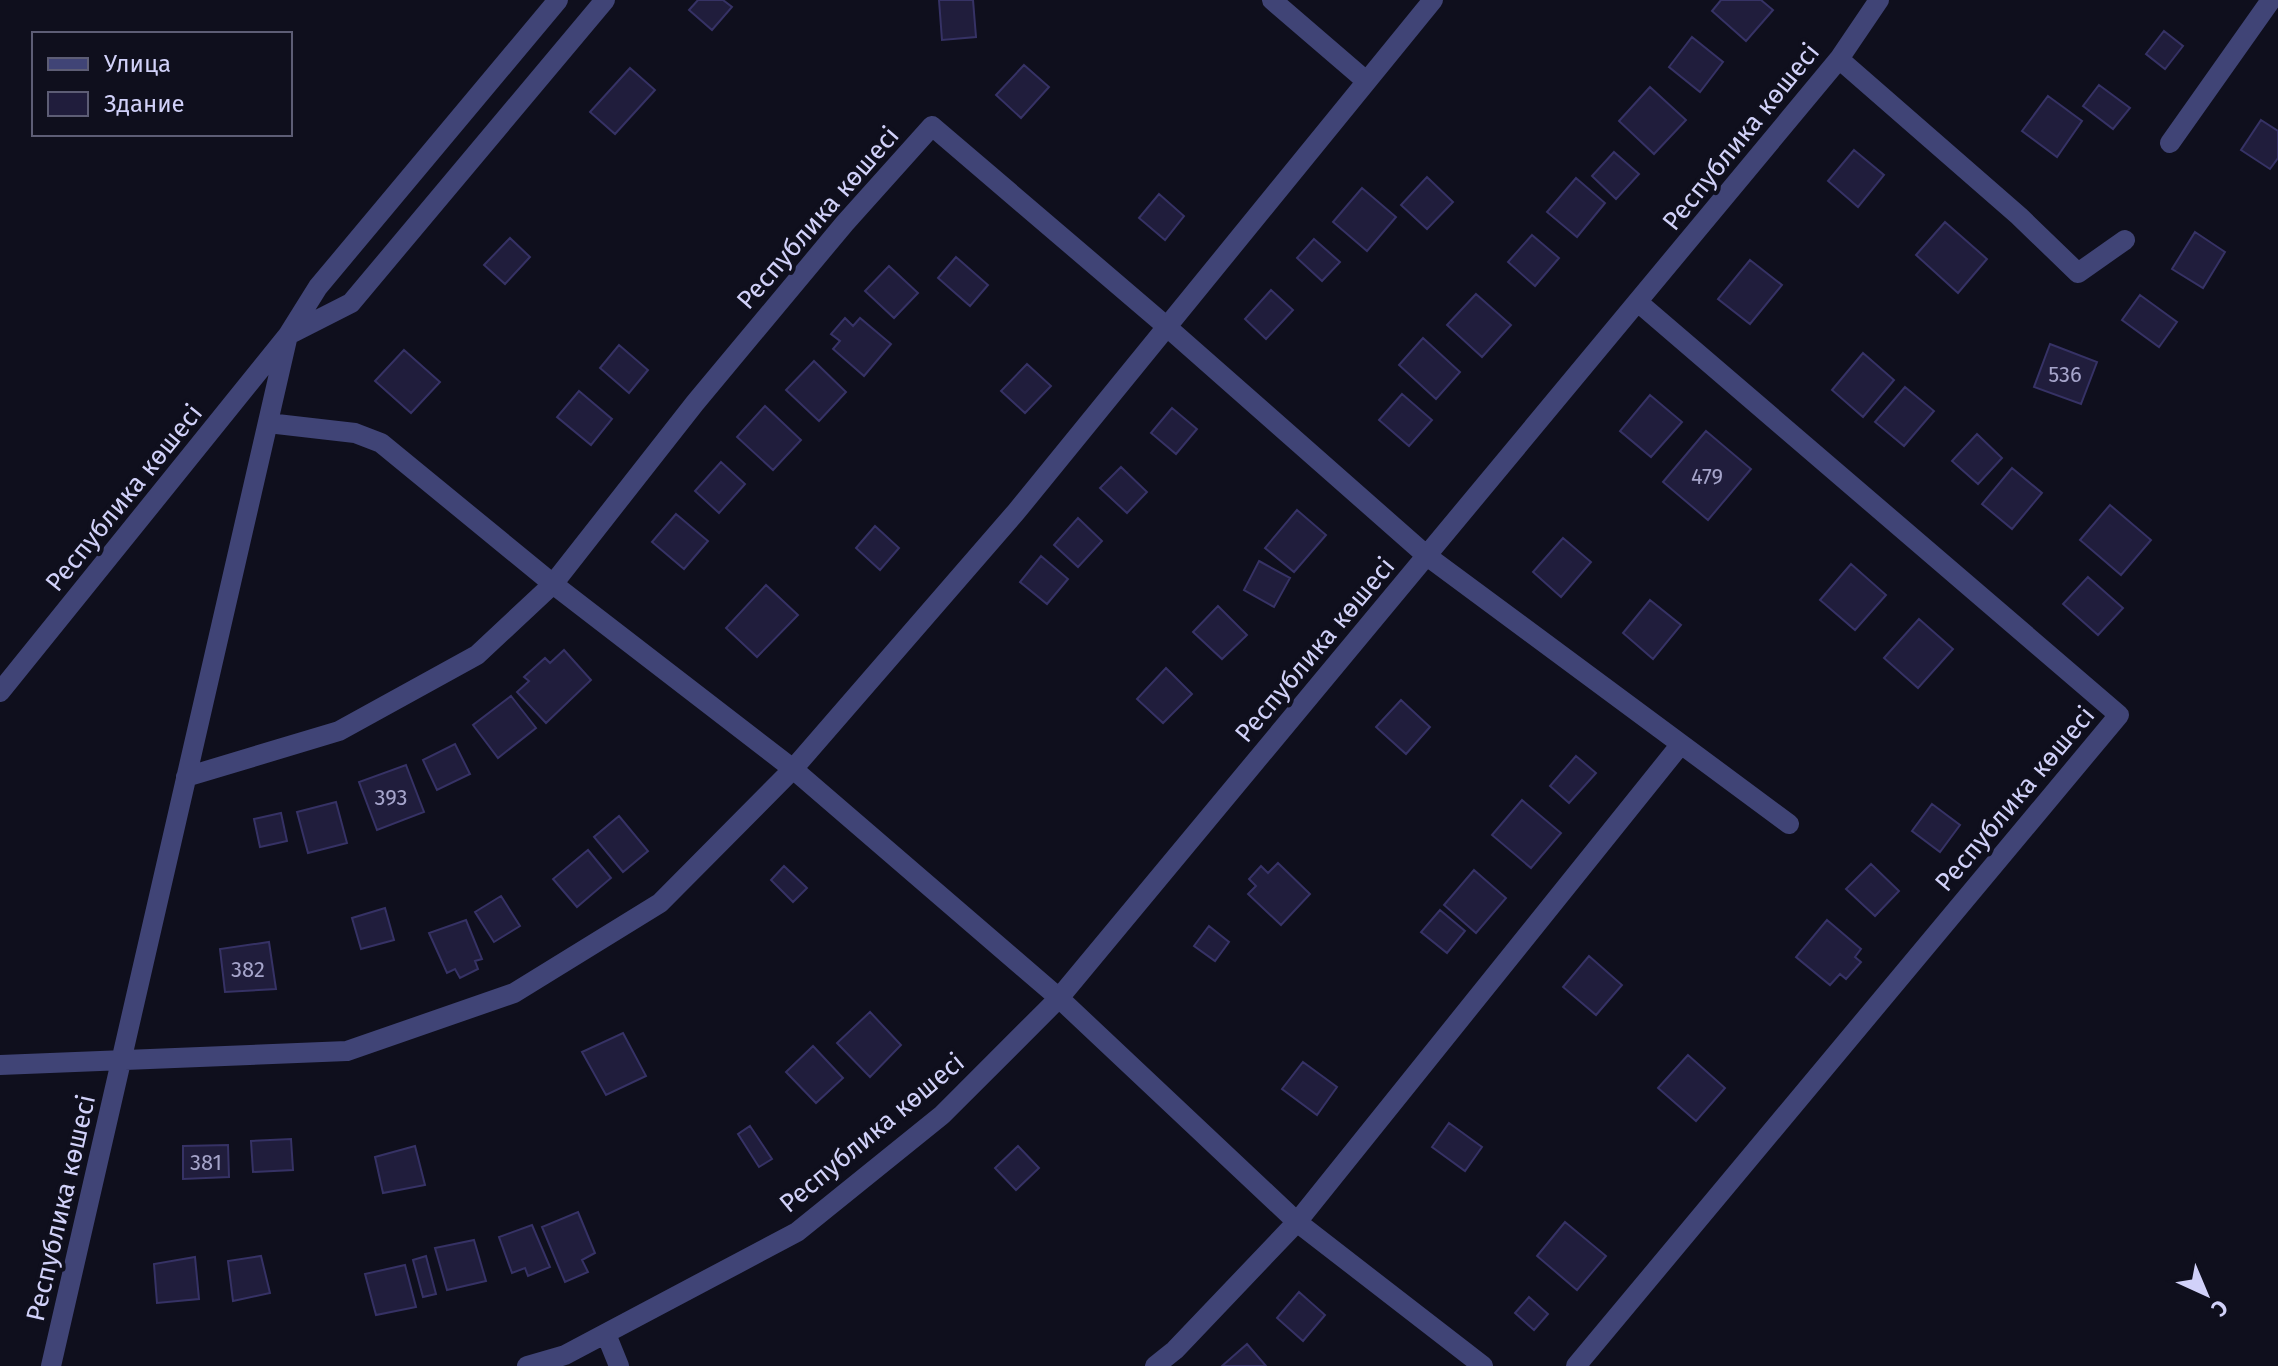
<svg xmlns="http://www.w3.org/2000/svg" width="2278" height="1366" viewBox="0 0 2278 1366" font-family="'Fira Sans',sans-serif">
  <rect width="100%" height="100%" fill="#0f0f1d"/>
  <path fill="#201d3c" stroke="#363265" stroke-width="2" d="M698,0H723L732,7L712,30L689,10Z
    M939,0H973L976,37L942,40Z
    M1721,0H1761L1773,10L1746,41L1712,11Z
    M2164,31L2183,46L2165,69L2146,54Z
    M1692,37L1723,62L1700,92L1669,67Z
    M1024,65L1049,87L1021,118L996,95Z
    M630,68L655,90L615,134L590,112Z
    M2099,85L2130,108L2113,129L2083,106Z
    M1650,87L1686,120L1654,154L1619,121Z
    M2048,96L2082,121L2057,157L2022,131Z
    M2261,120L2278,131V158L2270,169L2241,150Z
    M1854,150L1884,175L1858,207L1828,181Z
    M1614,152L1639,174L1616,199L1592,176Z
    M1427,177L1453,202L1427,229L1401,205Z
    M1576,178L1605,203L1577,237L1547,212Z
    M1362,188L1396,217L1367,251L1333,222Z
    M1159,194L1184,216L1165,240L1139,218Z
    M1945,222L1987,259L1958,293L1916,255Z
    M2195,232L2225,252L2203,288L2172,269Z
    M1532,235L1559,258L1535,286L1508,262Z
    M510,238L530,257L505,284L484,265Z
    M1314,239L1340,262L1322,281L1297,258Z
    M956,257L988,285L970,306L938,278Z
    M1750,260L1782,285L1750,324L1718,299Z
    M889,266L918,293L894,318L865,291Z
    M1271,290L1293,310L1266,339L1245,319Z
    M1476,294L1511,325L1482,357L1447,325Z
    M2140,295L2177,322L2159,347L2122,320Z
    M845,318L853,326L860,318L891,344L864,376L833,349L840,341L831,334Z
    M1423,338L1460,372L1436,399L1399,365Z
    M2050,344L2097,362L2081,404L2034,387Z
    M619,345L648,370L629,393L600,368Z
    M404,350L440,382L411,413L375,381Z
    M1863,353L1894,380L1863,417L1832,390Z
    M814,361L846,392L819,421L786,390Z
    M1027,364L1051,386L1025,413L1001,391Z
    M1905,387L1934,411L1904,446L1875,422Z
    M579,391L612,419L591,445L557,417Z
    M1402,394L1432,420L1409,446L1379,420Z
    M1650,395L1682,422L1651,457L1620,431Z
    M765,406L801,440L773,470L737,437Z
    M1172,408L1197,429L1176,454L1151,433Z
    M1706,431L1751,469L1708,520L1663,482Z
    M1977,434L2002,458L1978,484L1952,461Z
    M721,462L745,484L719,513L695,491Z
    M1121,467L1147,492L1127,513L1100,488Z
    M2012,468L2042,493L2012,529L1982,504Z
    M2110,505L2151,540L2121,575L2080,540Z
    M1297,510L1326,535L1294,572L1265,548Z
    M676,514L708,541L684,569L652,542Z
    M1078,518L1102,541L1078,567L1054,545Z
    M875,526L899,548L880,570L856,548Z
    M1563,538L1591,562L1561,597L1533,572Z
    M1041,556L1068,579L1047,604L1020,582Z
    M1259,561L1290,578L1274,607L1244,590Z
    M1851,564L1886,595L1855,630L1820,600Z
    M2088,577L2123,608L2098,635L2063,604Z
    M766,585L798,615L757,657L726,628Z
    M1650,600L1681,625L1653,659L1623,633Z
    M1218,606L1247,635L1222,659L1193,632Z
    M1919,619L1953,649L1918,688L1884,658Z
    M564,650L591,680L546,723L517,692L529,681L524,677L545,658L550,663Z
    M1166,668L1192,694L1163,723L1137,699Z
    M511,696L536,728L498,758L473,725Z
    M1401,700L1430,727L1406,754L1376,727Z
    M455,744L470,774L437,790L423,760Z
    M1576,756L1596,773L1569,803L1550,786Z
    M406,765L424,812L377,830L359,782Z
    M1522,800L1561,833L1531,868L1492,835Z
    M336,802L347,843L308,853L297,812Z
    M1932,804L1960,825L1940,852L1912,831Z
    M281,813L287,841L260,847L254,819Z
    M619,816L648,851L623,872L594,837Z
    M588,850L611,878L577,907L553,879Z
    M1278,863L1310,894L1281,925L1248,894L1256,886L1249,879L1261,866L1268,873Z
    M1871,864L1899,891L1875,916L1846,889Z
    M784,866L807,888L793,902L771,880Z
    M1474,870L1506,898L1476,933L1444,905Z
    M501,896L520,926L494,942L475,912Z
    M385,908L394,940L361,949L352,918Z
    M1440,910L1465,931L1447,953L1421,932Z
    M466,920L482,959L475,961L478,969L460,978L455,969L447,973L429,933Z
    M1827,920L1861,949L1855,957L1861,962L1846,979L1840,974L1830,985L1796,957Z
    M1209,926L1229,942L1215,961L1194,946Z
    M269,942L276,989L225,992L220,949Z
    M1589,956L1622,985L1596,1015L1563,987Z
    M870,1012L901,1045L870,1077L837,1043Z
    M623,1033L646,1076L606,1095L582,1052Z
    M813,1046L843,1078L816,1103L786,1072Z
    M1688,1055L1725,1088L1696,1121L1658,1088Z
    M1303,1062L1337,1087L1317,1115L1282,1089Z
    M1449,1123L1482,1147L1465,1171L1432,1147Z
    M750,1126L772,1159L759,1167L738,1134Z
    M291,1139L293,1170L253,1172L251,1141Z
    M228,1145L229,1177L183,1179V1146Z
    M415,1146L425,1185L383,1193L375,1157Z
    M1018,1146L1039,1168L1016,1190L995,1168Z
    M578,1212L595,1253L582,1260L588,1272L565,1282L542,1227Z
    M1565,1222L1606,1256L1577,1290L1537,1256Z
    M532,1225L550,1267L528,1276L525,1268L512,1273L499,1237Z
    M474,1240L486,1281L447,1290L435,1248Z
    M261,1256L270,1293L233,1301L228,1261Z
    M426,1256L436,1294L423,1297L413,1260Z
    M195,1257L199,1299L157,1303L154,1264Z
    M405,1265L416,1307L376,1315L365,1274Z
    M1299,1292L1325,1315L1303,1341L1277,1318Z
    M1529,1297L1548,1314L1534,1330L1515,1313Z
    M1247,1344L1266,1366H1222Z"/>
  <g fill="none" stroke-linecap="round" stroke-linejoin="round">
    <path stroke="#404476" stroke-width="20" d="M1272,0L1365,80
      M1839,59L2019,216L2078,273L2125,240
      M2170,143L2271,0
      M268,423L355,433L381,443L553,584L793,769L1059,998L1297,1222L1483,1366
      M0,692L288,335L351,303L605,0
      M186,777L339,731L477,655L553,584L695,403L845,223L932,126L1166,326L1427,556L1789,824
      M0,1065L347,1051L514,993L660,903L793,769L1016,512L1433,0
      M606,1334L619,1366
      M51,1366L288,335L318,287L558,0
      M527,1366L565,1355L797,1232L942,1115L1059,998L1839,59L1879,0
      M1155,1366L1175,1350L1297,1222L1681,744
      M1576,1366L2119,715L1639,303"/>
  </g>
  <g text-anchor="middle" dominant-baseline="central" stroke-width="8" stroke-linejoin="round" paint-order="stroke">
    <g font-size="22" fill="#a5a4ca">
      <text x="2065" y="374">536</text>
      <text x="1707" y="476">479</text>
      <text x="391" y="797">393</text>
      <text x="248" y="969">382</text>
      <text x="206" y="1162">381</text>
    </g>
    <g font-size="26" fill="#d1d1f9" stroke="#0f0f1d">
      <text transform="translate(1741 137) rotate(-51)">Республика көшесі</text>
      <text transform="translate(818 218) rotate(-49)">Республика көшесі</text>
      <text transform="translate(124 498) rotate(-51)">Республика көшесі</text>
      <text transform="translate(1315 650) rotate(-50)">Республика көшесі</text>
      <text transform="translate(2015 799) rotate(-50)">Республика көшесі</text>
      <text transform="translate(872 1133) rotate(-40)">Республика көшесі</text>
      <text transform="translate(61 1208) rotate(-77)">Республика көшесі</text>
    </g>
  </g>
  <rect x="32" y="32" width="260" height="104" fill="#0f0f1d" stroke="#5d5d75" stroke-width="2"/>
  <rect x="48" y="58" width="40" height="12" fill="#404476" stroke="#5d5d75" stroke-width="2"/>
  <text x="104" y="72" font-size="24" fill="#d1d1f9">Улица</text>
  <rect x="48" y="92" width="40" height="24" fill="#201d3c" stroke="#5d5d75" stroke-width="2"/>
  <text x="104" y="112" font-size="24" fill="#d1d1f9">Здание</text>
  <g transform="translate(2206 1294) rotate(136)" stroke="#0f0f1d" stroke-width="6" paint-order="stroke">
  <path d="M0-6L14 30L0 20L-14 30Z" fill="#d1d1f9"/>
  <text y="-12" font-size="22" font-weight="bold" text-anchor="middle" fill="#d1d1f9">С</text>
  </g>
</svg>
